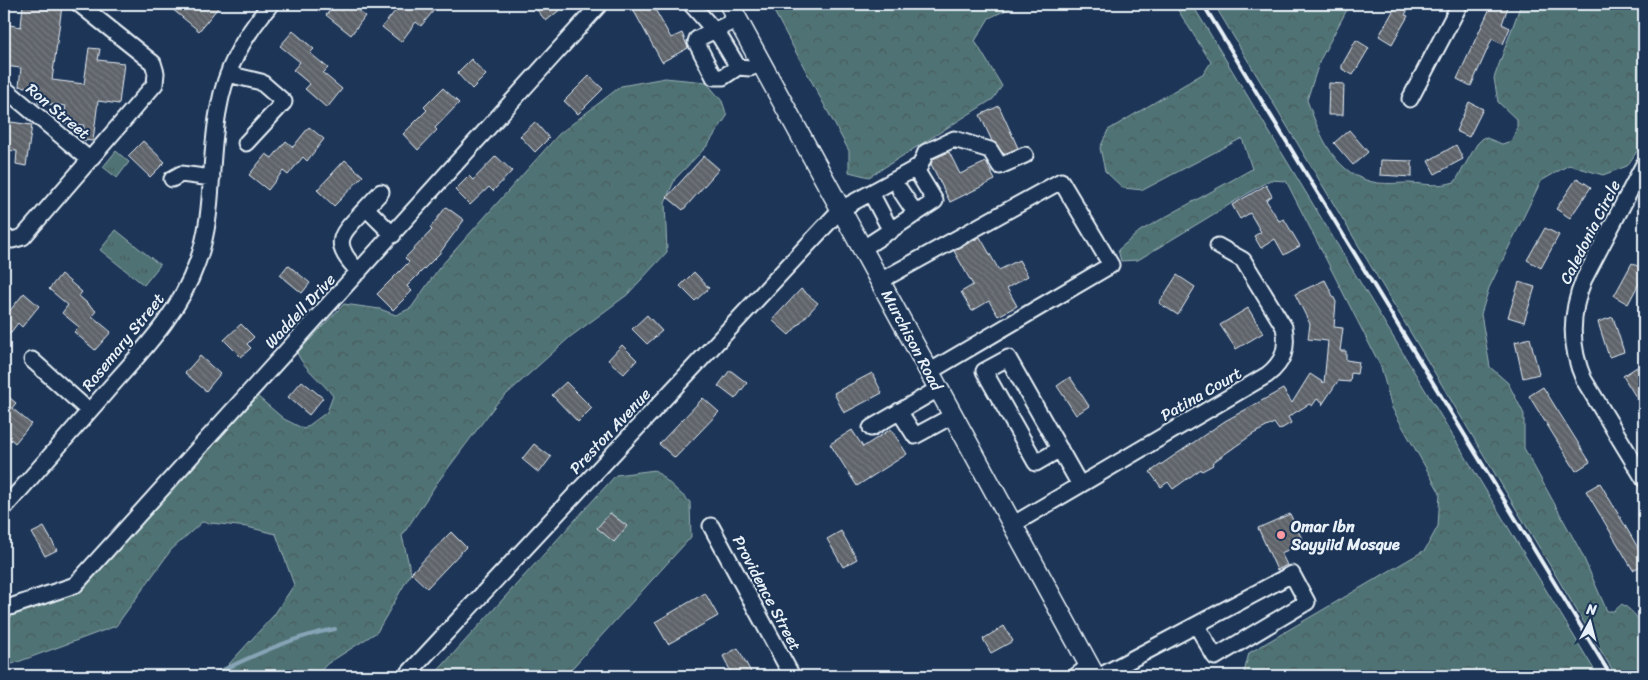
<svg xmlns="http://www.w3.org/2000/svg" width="1648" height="680" viewBox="0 0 1648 680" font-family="Sriracha,sans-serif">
  <defs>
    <pattern id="grass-tufts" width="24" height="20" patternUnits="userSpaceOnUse" patternTransform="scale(1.25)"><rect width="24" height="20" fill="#4f7374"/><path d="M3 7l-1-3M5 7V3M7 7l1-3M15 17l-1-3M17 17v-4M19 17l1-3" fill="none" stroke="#4a5b5d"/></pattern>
    <pattern id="forest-crowns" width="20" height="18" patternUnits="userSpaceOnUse" patternTransform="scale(1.25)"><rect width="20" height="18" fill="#4f7374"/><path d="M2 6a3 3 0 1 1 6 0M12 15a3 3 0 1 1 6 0" fill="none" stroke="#4a5b5d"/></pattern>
    <pattern id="building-back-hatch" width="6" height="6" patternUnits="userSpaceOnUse" patternTransform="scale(1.25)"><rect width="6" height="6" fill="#5f636a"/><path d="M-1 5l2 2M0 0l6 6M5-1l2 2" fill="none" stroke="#767a80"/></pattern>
  </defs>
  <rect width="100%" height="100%" fill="#1d3557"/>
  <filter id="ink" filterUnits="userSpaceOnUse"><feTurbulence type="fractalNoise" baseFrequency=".02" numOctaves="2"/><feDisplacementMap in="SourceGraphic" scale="10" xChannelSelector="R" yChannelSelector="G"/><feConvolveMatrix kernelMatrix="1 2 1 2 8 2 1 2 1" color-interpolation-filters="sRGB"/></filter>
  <g filter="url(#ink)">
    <path fill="url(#grass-tufts)" stroke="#9cb2b6" d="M116,151L129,162L117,178L103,167Z
      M116,230L160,265L144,285L100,250Z"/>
    <path fill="url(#forest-crowns)" stroke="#9cb2b6" d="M770,4H1019L989,18L975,41L1002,86L993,99L869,177L849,172V151Z
      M1174,4H1192L1598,676H1243L1249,653L1425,550L1438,526L1440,493L1392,408L1381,367L1286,181L1270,180L1138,260L1121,261L1118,250L1140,231L1252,169L1242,138L1143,190L1123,188L1105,171L1100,148L1108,130L1204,73L1211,62Z
      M1214,4H1350L1320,60L1307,100C1320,135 1335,177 1378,183C1388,184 1399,183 1409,183C1428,184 1436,187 1455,182L1477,144L1484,137L1502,144L1511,141L1517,129V120L1498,102L1494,78L1521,4H1644V141L1627,166L1603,175L1569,165L1541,181L1489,288L1481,314L1490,367L1508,383L1524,414V448L1582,554L1607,611H1614L1622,604C1648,621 1642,634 1642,661C1642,666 1644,670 1644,676H1616Z
      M665,78L706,82L722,101L727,116L707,146L675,179L665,202L667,252L627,295L570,337L497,403L437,483L402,536L411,573L377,632L327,664L316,676H218L274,615L294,585L276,534L247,527L202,522L171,550L116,626L4,667V616L83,590L257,396L284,419L304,429L327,412L333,396C322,381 304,369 297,353L344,304L380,309L396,315L411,308L439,268L559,134L621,86Z
      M655,470L690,502L691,537L565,676H433L616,475Z"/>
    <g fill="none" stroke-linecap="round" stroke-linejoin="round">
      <path stroke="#86a4b6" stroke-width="4" d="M210,676C251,657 290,637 335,629"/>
    </g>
    <path fill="url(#building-back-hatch)" stroke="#e8f1f8" d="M23,4L62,6L52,80L84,84L89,48L100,49L98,60L124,63L119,104L98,101L93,141L82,140L84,125L63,123L66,106L38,103L40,89L19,86L21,68L4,66V24L21,27Z
      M166,4H221L199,31Z
      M321,4H349L365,16L351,35L326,15L330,10Z
      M410,4H439L421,26L416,22L401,42L382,27L400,5L405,9Z
      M532,4H567L546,21Z
      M630,4H652L671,38L682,33L688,48L662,62Z
      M1397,4H1411L1405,15L1408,16L1392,44L1379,36Z
      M1492,4H1509L1502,24L1510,28L1503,44L1492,39L1471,86L1457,79Z
      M293,31L314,49L310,53L328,68L323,73L342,89L327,108L305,89L310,84L293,70L300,62L280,46Z
      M1356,40L1369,48L1353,75L1342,69V65Z
      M471,59L486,75L472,89L457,73Z
      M589,76L603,89L578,114L564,101Z
      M1329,83L1344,84L1343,115H1328Z
      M443,88L459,103L435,128L437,130L418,150L403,134L427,110L424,107Z
      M1469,102L1483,109L1469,137L1456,131Z
      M999,106L1018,148L1004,154L992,141L980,115Z
      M4,121L32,125L26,166L16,164L17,151L4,150Z
      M535,122L549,138L535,152L520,136Z
      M309,127L324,139L307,161L303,157L288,175L283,171L268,190L249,175L266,154L272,158L286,141L293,147Z
      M1349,130L1368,152L1353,165L1334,143Z
      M143,141L165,162L150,177L128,156Z
      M1456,145L1463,159L1435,174L1428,161Z
      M949,152L960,174L986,162L995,180L950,202L931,164L933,159Z
      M496,156L512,171L493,191L489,187L470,205L455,190L469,176L473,180Z
      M704,156L719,169L683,210L667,197Z
      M345,160L363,176L334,206L317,190Z
      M1381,160L1412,161V177L1380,175Z
      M1577,178L1591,187L1570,218L1556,209Z
      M1266,185L1272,196L1266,200L1279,221L1284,219L1300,246L1284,255L1275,239L1261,248L1254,236L1261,232L1250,213L1240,219L1232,205Z
      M446,207L464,220L439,254L407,286L412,291L393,310L377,294L409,262L405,258L432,230L430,228Z
      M1545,228L1559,235L1541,268L1527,260Z
      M980,237L999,270L1019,260L1028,276L1007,288L1017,306L998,316L989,301L972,311L961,292L973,285L954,251Z
      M1632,263L1644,270V274L1628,304L1614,296Z
      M288,265L310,283L302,293L280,275Z
      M694,272L709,288L695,301L680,286Z
      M61,274L82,292L79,296L96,311L92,316L111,332L95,350L74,332L79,327L62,313L68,305L49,289Z
      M1177,275L1195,287L1178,315L1159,303Z
      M1325,280L1336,302L1334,327L1343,328L1340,351H1346V360L1359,362L1357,374L1351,373L1350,382L1338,381L1322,405L1323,402L1317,399L1312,406L1309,404L1288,417L1291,423L1279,430L1274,423L1253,434L1212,463L1213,465L1202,471L1201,469L1173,489L1168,482L1161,487L1150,472L1225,421L1283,389L1292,403L1310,374L1324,383L1328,341L1308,339L1310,324L1295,294Z
      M1519,282L1535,287L1524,322L1508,317Z
      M801,289L818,303L789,335L772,320Z
      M24,293L39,306L22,327L18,323L4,341V310L8,313Z
      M1248,308L1263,333L1236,349L1220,325Z
      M647,315L662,331L647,344L632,329Z
      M1613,317L1624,352L1609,357L1598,322Z
      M241,324L254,337L247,344L251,348L241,357L224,340Z
      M1530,338L1539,374L1523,378L1515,342Z
      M622,345L637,360L624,374L608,360Z
      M200,356L220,374L206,391L185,373Z
      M1637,367L1644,379V410L1623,376Z
      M730,370L747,383L735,399L718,386Z
      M872,373L882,393L844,413L834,393Z
      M1070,377L1089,406L1076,415L1057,386Z
      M302,381L323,398L309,415L288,397Z
      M566,382L592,408L578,422L552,395Z
      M1543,387L1590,462L1576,471L1529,396Z
      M4,393L16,403L12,408L31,424L15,443L4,433Z
      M703,398L719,412L675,458L659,444Z
      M891,429L907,454L857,486L830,444L852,430L863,447Z
      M534,444L551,457L539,473L522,459Z
      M1600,483L1644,558V564L1633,570L1586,491Z
      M610,513L627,526L614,542L597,528Z
      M1290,514L1304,543L1281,553L1287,565L1277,570L1258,528Z
      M44,527L57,550L45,556L32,533Z
      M841,531L857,559L843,567L827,539Z
      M451,532L466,547L427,588L411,573Z
      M705,593L718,616L668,644L655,622Z
      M1004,626L1013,641L991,653L983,639Z
      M738,648L753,676H733L723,656Z"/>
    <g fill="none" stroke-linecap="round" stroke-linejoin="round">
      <g stroke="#e8f1f8" stroke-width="19">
        <path id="minor" d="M691,4L720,37L738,67L750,68L762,63
          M738,19L697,39L696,42L714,77H723L738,67
          M228,74L261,82L284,102L246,143
          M4,88L90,160
          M1410,99L1460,4
          M1644,164L1584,279C1570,313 1569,346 1584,380L1644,479
          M172,179L181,174L212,178
          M900,190L916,214
          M871,193L891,231
          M366,208L381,192
          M4,237L12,240L23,237L155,84L156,73L153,63L79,4
          M862,249L935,201L915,168
          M359,272C329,241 341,235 366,208L393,235
          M880,281L1061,181L1111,265L929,372
          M32,360L89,411
          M899,411L915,436L952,416
          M871,428L938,389
          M1060,449L1036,463L984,371L1008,358L1080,485
          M4,508C38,470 72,431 106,392C141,352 179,314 197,263C216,213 208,159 219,107C226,67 245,34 271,4
          M1012,525L1267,375C1284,362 1288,348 1284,327L1243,260L1218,246
          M711,526L792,676
          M4,609L75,585L600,4
          M406,676L841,209L920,166L926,152L954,139L990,150L1000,166L1025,155
          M1076,676L1089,666
          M1100,676L1292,574L1307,602L1215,657L1197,626"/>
      </g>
      <g stroke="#e8f1f8" stroke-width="22">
        <path id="major" d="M729,4L1095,676"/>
      </g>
      <use href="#minor" stroke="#1d3557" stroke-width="15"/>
      <use href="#major" stroke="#1d3557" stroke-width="19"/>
      <path stroke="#e8f1f8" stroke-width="4" d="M1203,4L1611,676"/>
    </g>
  </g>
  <circle fill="#ff9aa2" stroke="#1d3557" stroke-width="2" cx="1281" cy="535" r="5"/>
  <g text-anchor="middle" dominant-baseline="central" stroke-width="4" stroke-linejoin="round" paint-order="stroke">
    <g font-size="16" fill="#e8f1f8" stroke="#1d3557">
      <text transform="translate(58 111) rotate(40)">Ron Street</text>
      <text transform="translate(1590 232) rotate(-63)">Caledonia Circle</text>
      <text transform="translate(300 311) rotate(-47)">Waddell Drive</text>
      <text transform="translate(912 340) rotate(62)">Murchison Road</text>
      <text transform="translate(123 342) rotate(-51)">Rosemary Street</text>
      <text transform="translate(1201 394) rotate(-30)">Patina Court</text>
      <text transform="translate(610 431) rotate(-47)">Preston Avenue</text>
      <text transform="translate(767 593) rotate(62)">Providence Street</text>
    </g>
    <g font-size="16" font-weight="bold" fill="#e8f1f8" stroke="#1d3557" text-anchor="start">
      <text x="1291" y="526">Omar Ibn<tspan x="1291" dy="18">Sayyiid Mosque</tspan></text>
    </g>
  </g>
  <rect width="1648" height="680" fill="none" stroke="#1d3557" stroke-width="20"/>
  <rect x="10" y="10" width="1628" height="660" fill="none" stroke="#e8f1f8" stroke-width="2" filter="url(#ink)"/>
  <g transform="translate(1590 622) rotate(7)" stroke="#1d3557" stroke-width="4" paint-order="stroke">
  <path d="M0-4L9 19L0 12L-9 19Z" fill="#e8f1f8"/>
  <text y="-8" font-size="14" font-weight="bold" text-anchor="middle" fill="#e8f1f8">N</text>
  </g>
</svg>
